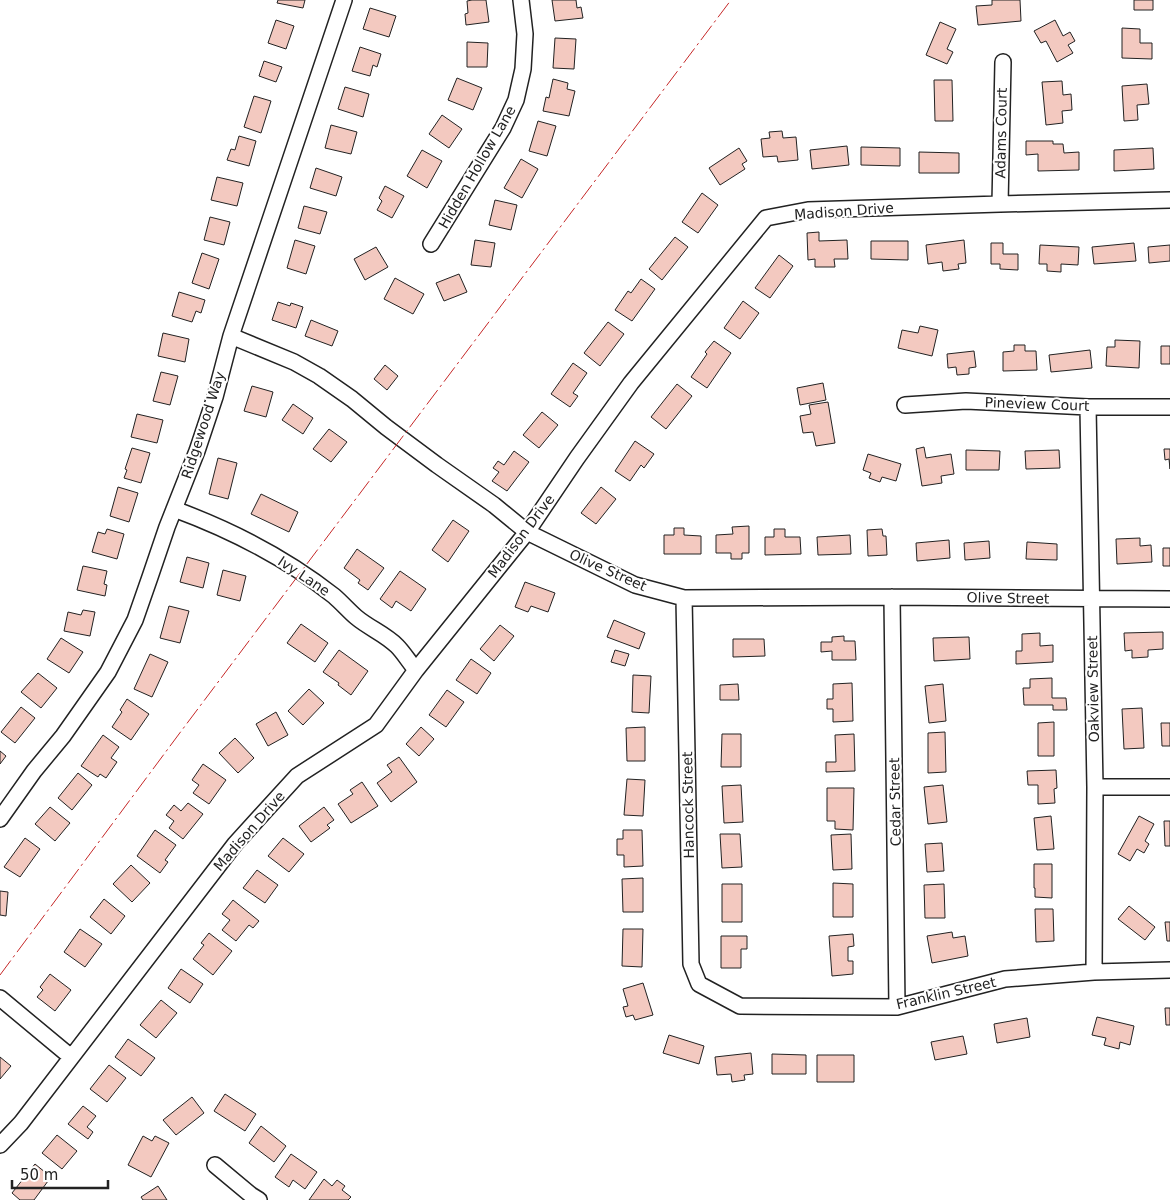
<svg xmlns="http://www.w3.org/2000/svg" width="1170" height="1200" viewBox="0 0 1170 1200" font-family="'DejaVu Sans',sans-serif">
  <rect width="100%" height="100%" fill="#fff"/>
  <path fill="#f3c9c0" stroke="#222" d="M278,0H305L303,8L277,3Z
    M472,0H486L489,22L466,25L465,14L468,13L467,1Z
    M552,0H576L577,8L581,7L583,18L555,21Z
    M992,0H1020L1021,21L978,25L976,6L992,5Z
    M1134,0H1153V10H1134Z
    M370,8L396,16L389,37L363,29Z
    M276,20L294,26L286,49L268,43Z
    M1055,20L1063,36L1070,32L1075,41L1068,45L1073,53L1057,62L1046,41L1041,43L1034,31Z
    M940,22L956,29L947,49L953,52L947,64L926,55Z
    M1122,28L1140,29V43H1152V59L1122,58Z
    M555,38L576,39L574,69L553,68Z
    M467,42L488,43L487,67H467Z
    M360,47L381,54L377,67L373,65L370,76L352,71Z
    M264,61L282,67L276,82L259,76Z
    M457,78L482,88L473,110L448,100Z
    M553,79L568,83L567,89L575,91L569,116L543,111L546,97L549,98Z
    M934,80H952L953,121H935Z
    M1062,81L1063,95L1071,94L1072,110L1062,111L1063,123L1046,125L1042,82Z
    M1147,84L1149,104L1137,105L1138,120L1124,121L1122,86Z
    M345,87L369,94L363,117L338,109Z
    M254,96L271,101L261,133L244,127Z
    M442,115L462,129L449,148L429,134Z
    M538,121L556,126L547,156L529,151Z
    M331,125L357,132L351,154L325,148Z
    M782,131L783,138L796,137L798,160L778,162L777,156L763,157L761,139L770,138L769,132Z
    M239,136L256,141L249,166L227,160L231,149L235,150Z
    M1026,141H1053V144H1063L1064,153L1079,152V170L1038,171V154L1026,155Z
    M847,146L849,165L812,169L810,150Z
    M861,147L900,148V166L861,165Z
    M739,148L747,161L742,164L745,169L720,185L709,168Z
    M1153,148L1154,169L1114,171V150Z
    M422,150L442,161L427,188L407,176Z
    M919,152L959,153V173H919Z
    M521,159L538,169L522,198L504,188Z
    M316,168L342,177L336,196L310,188Z
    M217,177L243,183L237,206L211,200Z
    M385,186L404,196L392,218L377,210L382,201L379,198Z
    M702,193L718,205L698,233L682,222Z
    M495,200L517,205L511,230L489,225Z
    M304,206L327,212L320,234L298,228Z
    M210,217L230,222L224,245L204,240Z
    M819,232V241L847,240L848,259H834L835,267H815V259L808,260L807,233Z
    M675,237L688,247L662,280L649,269Z
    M295,240L315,246L306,274L287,268Z
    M475,240L495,243L491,267L471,265Z
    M964,240L966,263L958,264L959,269L943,271L942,262L928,264L926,245Z
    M871,241H908V260L871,259Z
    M991,243H1003V254H1018V270L1000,269V264H991Z
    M1134,243L1136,261L1094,264L1092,247Z
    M1040,245L1079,247L1078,265L1061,264V272L1047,271V264H1039Z
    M1170,245V261L1149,263L1148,247Z
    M376,247L388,267L365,280L354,259Z
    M202,253L219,259L209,289L192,283Z
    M779,255L793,266L770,298L755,288Z
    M459,274L467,292L444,301L436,283Z
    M395,278L424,294L413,314L384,299Z
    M641,279L655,289L632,321L615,310L628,291L631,293Z
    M179,292L205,300L201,313L196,311L192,322L172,316Z
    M743,301L759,313L740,339L724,328Z
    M278,302L290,306L291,303L303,307L296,328L272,320Z
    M311,320L338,331L332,346L305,336Z
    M608,322L624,334L600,366L584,353Z
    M920,326L938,330L932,356L898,348L902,330L918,333Z
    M163,333L189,339L185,362L158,356Z
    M1115,340L1140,341L1139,368L1106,366L1107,347H1115Z
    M714,341L731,353L707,388L691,377L707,354L705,352Z
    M1014,345H1025V351H1036L1037,370L1003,371V352L1014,351Z
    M1161,346H1170V364H1161Z
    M1090,350L1092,368L1051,372L1049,355Z
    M974,351L976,367L969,368V374L957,375L956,367L948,368L947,354Z
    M573,363L587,373L573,393L578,396L570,407L551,394Z
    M385,365L398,376L387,390L374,379Z
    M161,372L178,376L170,405L153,401Z
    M823,383L826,400L800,405L797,388Z
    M677,384L692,396L666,429L651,417Z
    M252,386L273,392L266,417L244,411Z
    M828,402L835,443L816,446L813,432L803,433L800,416L811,414L809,405Z
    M293,404L313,418L303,434L282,420Z
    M542,412L558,425L539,448L523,435Z
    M137,414L163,420L157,443L131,437Z
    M329,429L347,442L331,462L313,449Z
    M635,441L654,454L644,468L641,465L630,481L615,471Z
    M924,447L926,458L951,454L954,474L941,476L942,483L922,486L916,449Z
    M132,448L150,453L141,483L124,478L127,470L125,469Z
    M1164,449H1170V469L1169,459L1165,460Z
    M966,450L1000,451L999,470H966Z
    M1059,450L1060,468L1026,469L1025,451Z
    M514,451L529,462L507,491L492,481L499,472L493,468L498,461L504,465Z
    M868,454L901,464L896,481L882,477L880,482L869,478L871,473L863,470Z
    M218,458L237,463L228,499L209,494Z
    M118,487L138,493L129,522L110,516Z
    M601,487L616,499L596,524L581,513Z
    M261,494L298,512L289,532L251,514Z
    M453,520L469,531L448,562L432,550Z
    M749,526V553H742V559H731V553H716V535L733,534L732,527Z
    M674,528H684V535L701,536V554H664V535H674Z
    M107,529L124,534L117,559L92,552L98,532L105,534Z
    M774,529H785V537H800L801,554L765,555V537H774Z
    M882,529L883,536H886L887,555L868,556L867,530Z
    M850,535L851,554L818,555L817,537Z
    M1140,538V546L1151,545L1152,562L1117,564L1116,539Z
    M949,540L950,558L917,561L916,543Z
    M989,541L990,558L965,560L964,543Z
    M1027,542L1057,544V560L1026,559Z
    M1163,548H1170V566H1163Z
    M357,549L384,568L368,590L358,583L360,580L344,568Z
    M187,557L209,563L203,588L180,582Z
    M83,566L107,571L104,584L107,585L105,596L77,590Z
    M223,570L246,576L240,601L217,595Z
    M400,571L426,589L411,611L396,601L392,608L380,599Z
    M525,582L555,593L548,612L531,606L528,612L515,607Z
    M169,606L189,611L180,643L160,638Z
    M83,610L95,612L90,636L64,631L68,612L81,615Z
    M614,620L645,633L639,649L607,637Z
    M301,624L328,643L315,662L287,643Z
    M500,625L514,636L494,661L480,649Z
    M1163,632V649L1148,650V657L1132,658V650L1125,651L1124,633Z
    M1040,633V646L1053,645V662L1016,664V651H1022V634Z
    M844,636V641H855L856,660H832V651L821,652V642H832V637Z
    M969,637L970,659L934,661L933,638Z
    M61,638L83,652L69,673L47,659Z
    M733,639H764L765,656L733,657Z
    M339,650L368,671L351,695L338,685L339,683L323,672Z
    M615,650L629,654L625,666L611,662Z
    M150,654L168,662L152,697L134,689Z
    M471,659L491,673L477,694L456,680Z
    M38,673L57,688L41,708L21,692Z
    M633,675L651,676L649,713L632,712Z
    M1052,678V698H1066L1067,710H1053V705H1024L1023,688H1030V679Z
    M852,683L853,721L833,722V709H827V699H833V684Z
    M738,684L739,700H720V685Z
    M943,684L946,721L929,723L925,686Z
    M309,689L324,703L303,725L288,711Z
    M447,690L464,702L446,727L429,715Z
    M127,699L149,714L131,740L112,727L122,712L120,710Z
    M21,707L35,718L15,743L1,732Z
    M1142,708L1144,748L1124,749L1122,709Z
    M276,712L288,735L268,746L256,724Z
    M1054,722V756H1038V723Z
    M1161,723H1170V746H1162Z
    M421,727L434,739L419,756L406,744Z
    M645,727V761H627L626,728Z
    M945,732L946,772L928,773V733Z
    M722,734H741V767H721Z
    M854,734L855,771L826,772V762H836L835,735Z
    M103,735L119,747L111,758L117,762L106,778L100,774L98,777L81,766Z
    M235,738L254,758L238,773L219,753Z
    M0,751L6,756L0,764Z
    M399,757L417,782L391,802L377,783L392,772L387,765Z
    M203,764L226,780L209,804L193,793L199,785L192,780Z
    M1056,770L1057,788L1054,789L1055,803L1038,804V785H1028L1027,771Z
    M78,773L92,785L72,810L58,798Z
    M627,779L645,780L643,816L624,815Z
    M362,782L378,806L351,823L338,804L353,794L350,790Z
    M741,785L743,822L724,823L722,786Z
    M943,785L947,822L928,824L924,787Z
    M827,788H854L853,830L835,829V821H827Z
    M188,803L203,814L183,839L169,828L174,821L166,815L174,805L181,811Z
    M50,807L70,823L55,841L35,824Z
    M324,807L334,820L327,825L330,828L311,842L299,826Z
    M1051,816L1054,849L1037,850L1034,818Z
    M1139,816L1154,824L1145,841L1149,844L1144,853L1137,849L1130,861L1118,854Z
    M1164,821H1170V846H1165Z
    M155,830L176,845L165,860L168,862L160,873L137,856Z
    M623,830H642L643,866L624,867V855H617V839H623Z
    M720,834H740L742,867L722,868Z
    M851,834L852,869L833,870L831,835Z
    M25,838L40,849L20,877L4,867Z
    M283,838L304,854L289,872L268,856Z
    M942,843L944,871L927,872L925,844Z
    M1034,864H1052V898L1035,897V888H1034Z
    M131,865L150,883L132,902L113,884Z
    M257,870L278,885L265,903L243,888Z
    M643,878V912H623L622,879Z
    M833,883L853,884V917H833Z
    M722,884H742V922H722Z
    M944,884L945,918H925L924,885Z
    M0,891L8,892L6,916L0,915Z
    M104,899L125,916L111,934L90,917Z
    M233,900L259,921L253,928L249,925L236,941L222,930L230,920L222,914Z
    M1129,906L1155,927L1145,940L1118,919Z
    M1035,909H1053L1054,941L1036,942Z
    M1165,922H1170V941H1167Z
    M80,929L102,944L85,967L64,952Z
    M623,929H643L642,967L622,966Z
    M952,932L953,938L965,936L968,956L932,963L927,936Z
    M209,933L232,951L213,975L193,959L204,945L201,943Z
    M853,934L854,946L848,947V961H853V974L832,976L829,936Z
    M721,936H747V949H741V968H721Z
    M181,969L203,984L190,1003L168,988Z
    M50,974L71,990L55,1011L37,997L43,990L40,987Z
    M643,983L653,1015L635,1020L633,1015L626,1017L623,1007L628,1006L623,989Z
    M161,1000L177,1013L156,1038L140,1025Z
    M1165,1008H1170V1025H1166Z
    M1097,1017L1134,1026L1130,1045L1120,1042L1119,1049L1104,1045L1106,1038L1092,1035Z
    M1027,1018L1030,1037L997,1043L994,1024Z
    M669,1035L704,1046L699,1064L663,1053Z
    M963,1036L967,1054L935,1060L931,1042Z
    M128,1039L155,1058L141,1076L115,1057Z
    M751,1053L753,1074L744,1075L745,1080L732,1082L731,1074L717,1075L715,1057Z
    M772,1054L806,1055V1074H772Z
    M817,1055H854V1082H817Z
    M0,1057L11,1066L0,1079Z
    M109,1065L126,1078L107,1102L90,1089Z
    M225,1094L256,1114L245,1131L214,1111Z
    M192,1097L204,1113L176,1135L163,1120Z
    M83,1106L96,1116L87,1127L93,1132L88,1139L68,1124Z
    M261,1126L286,1146L274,1162L249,1143Z
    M57,1135L77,1151L62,1169L42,1153Z
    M143,1136L152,1141L155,1136L169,1143L151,1177L128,1165Z
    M291,1154L317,1172L305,1189L293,1180L289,1187L275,1177Z
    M35,1164L51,1177L34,1200H20L12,1193Z
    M324,1179L332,1186L337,1180L345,1186L342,1190L351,1197L348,1200H309Z
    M158,1186L167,1200H143L141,1197Z"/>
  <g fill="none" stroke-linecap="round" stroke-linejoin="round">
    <g stroke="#222" stroke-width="18">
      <path id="minor" d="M1000,204L1003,62
        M431,244L503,128L516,100L523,69L525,34L521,0
        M231,336L294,362L319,376L352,399L386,427L437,465L494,505L527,532L635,585L684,598L892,597L1170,599
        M905,405L966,401L1088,407H1170
        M1088,407L1095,787L1094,972
        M174,509C231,530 286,558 334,596C342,603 349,611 356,617C369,628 385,634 397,646C404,653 409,662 416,670
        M892,597L897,1007
        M684,598L691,964L699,984L740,1006L897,1007L1005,979L1094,972L1170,970
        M1095,787H1170
        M0,819L34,771L63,736L108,672L135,620L150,577L167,527L197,451L215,397L231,336L344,0
        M0,998L71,1057
        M0,1145L21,1123L235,844L297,776L376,725L416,670L527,532L577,458L631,383L766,218L808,210L1000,204L1170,200
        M215,1165L251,1195L259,1200"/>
    </g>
    <use href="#minor" stroke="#fff" stroke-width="15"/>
    <path stroke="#c62828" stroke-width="1" stroke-dasharray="18 4 2.5 4" stroke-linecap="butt" d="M0,975L179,734L731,0"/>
  </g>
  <g text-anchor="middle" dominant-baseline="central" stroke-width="4" stroke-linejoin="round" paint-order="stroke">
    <g font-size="14" fill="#222" stroke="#fff">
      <text transform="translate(1001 133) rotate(-89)">Adams Court</text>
      <text transform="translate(477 167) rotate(-60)">Hidden Hollow Lane</text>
      <text transform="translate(844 211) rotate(-4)">Madison Drive</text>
      <text transform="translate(1037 404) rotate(2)">Pineview Court</text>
      <text transform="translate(203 425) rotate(-72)">Ridgewood Way</text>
      <text transform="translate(521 536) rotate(-53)">Madison Drive</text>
      <text transform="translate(608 570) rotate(24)">Olive Street</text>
      <text transform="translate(304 576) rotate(34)">Ivy Lane</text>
      <text transform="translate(1008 598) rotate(1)">Olive Street</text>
      <text transform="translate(1093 689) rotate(-91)">Oakview Street</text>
      <text transform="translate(895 802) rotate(-91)">Cedar Street</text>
      <text transform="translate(688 805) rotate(-91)">Hancock Street</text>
      <text transform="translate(249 831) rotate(-49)">Madison Drive</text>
      <text transform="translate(946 993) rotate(-13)">Franklin Street</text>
    </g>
  </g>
  <path d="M12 1180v8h96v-8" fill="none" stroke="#222222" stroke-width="2.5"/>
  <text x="20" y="1180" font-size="15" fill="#222222" stroke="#ffffff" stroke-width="4" paint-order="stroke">50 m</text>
</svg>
